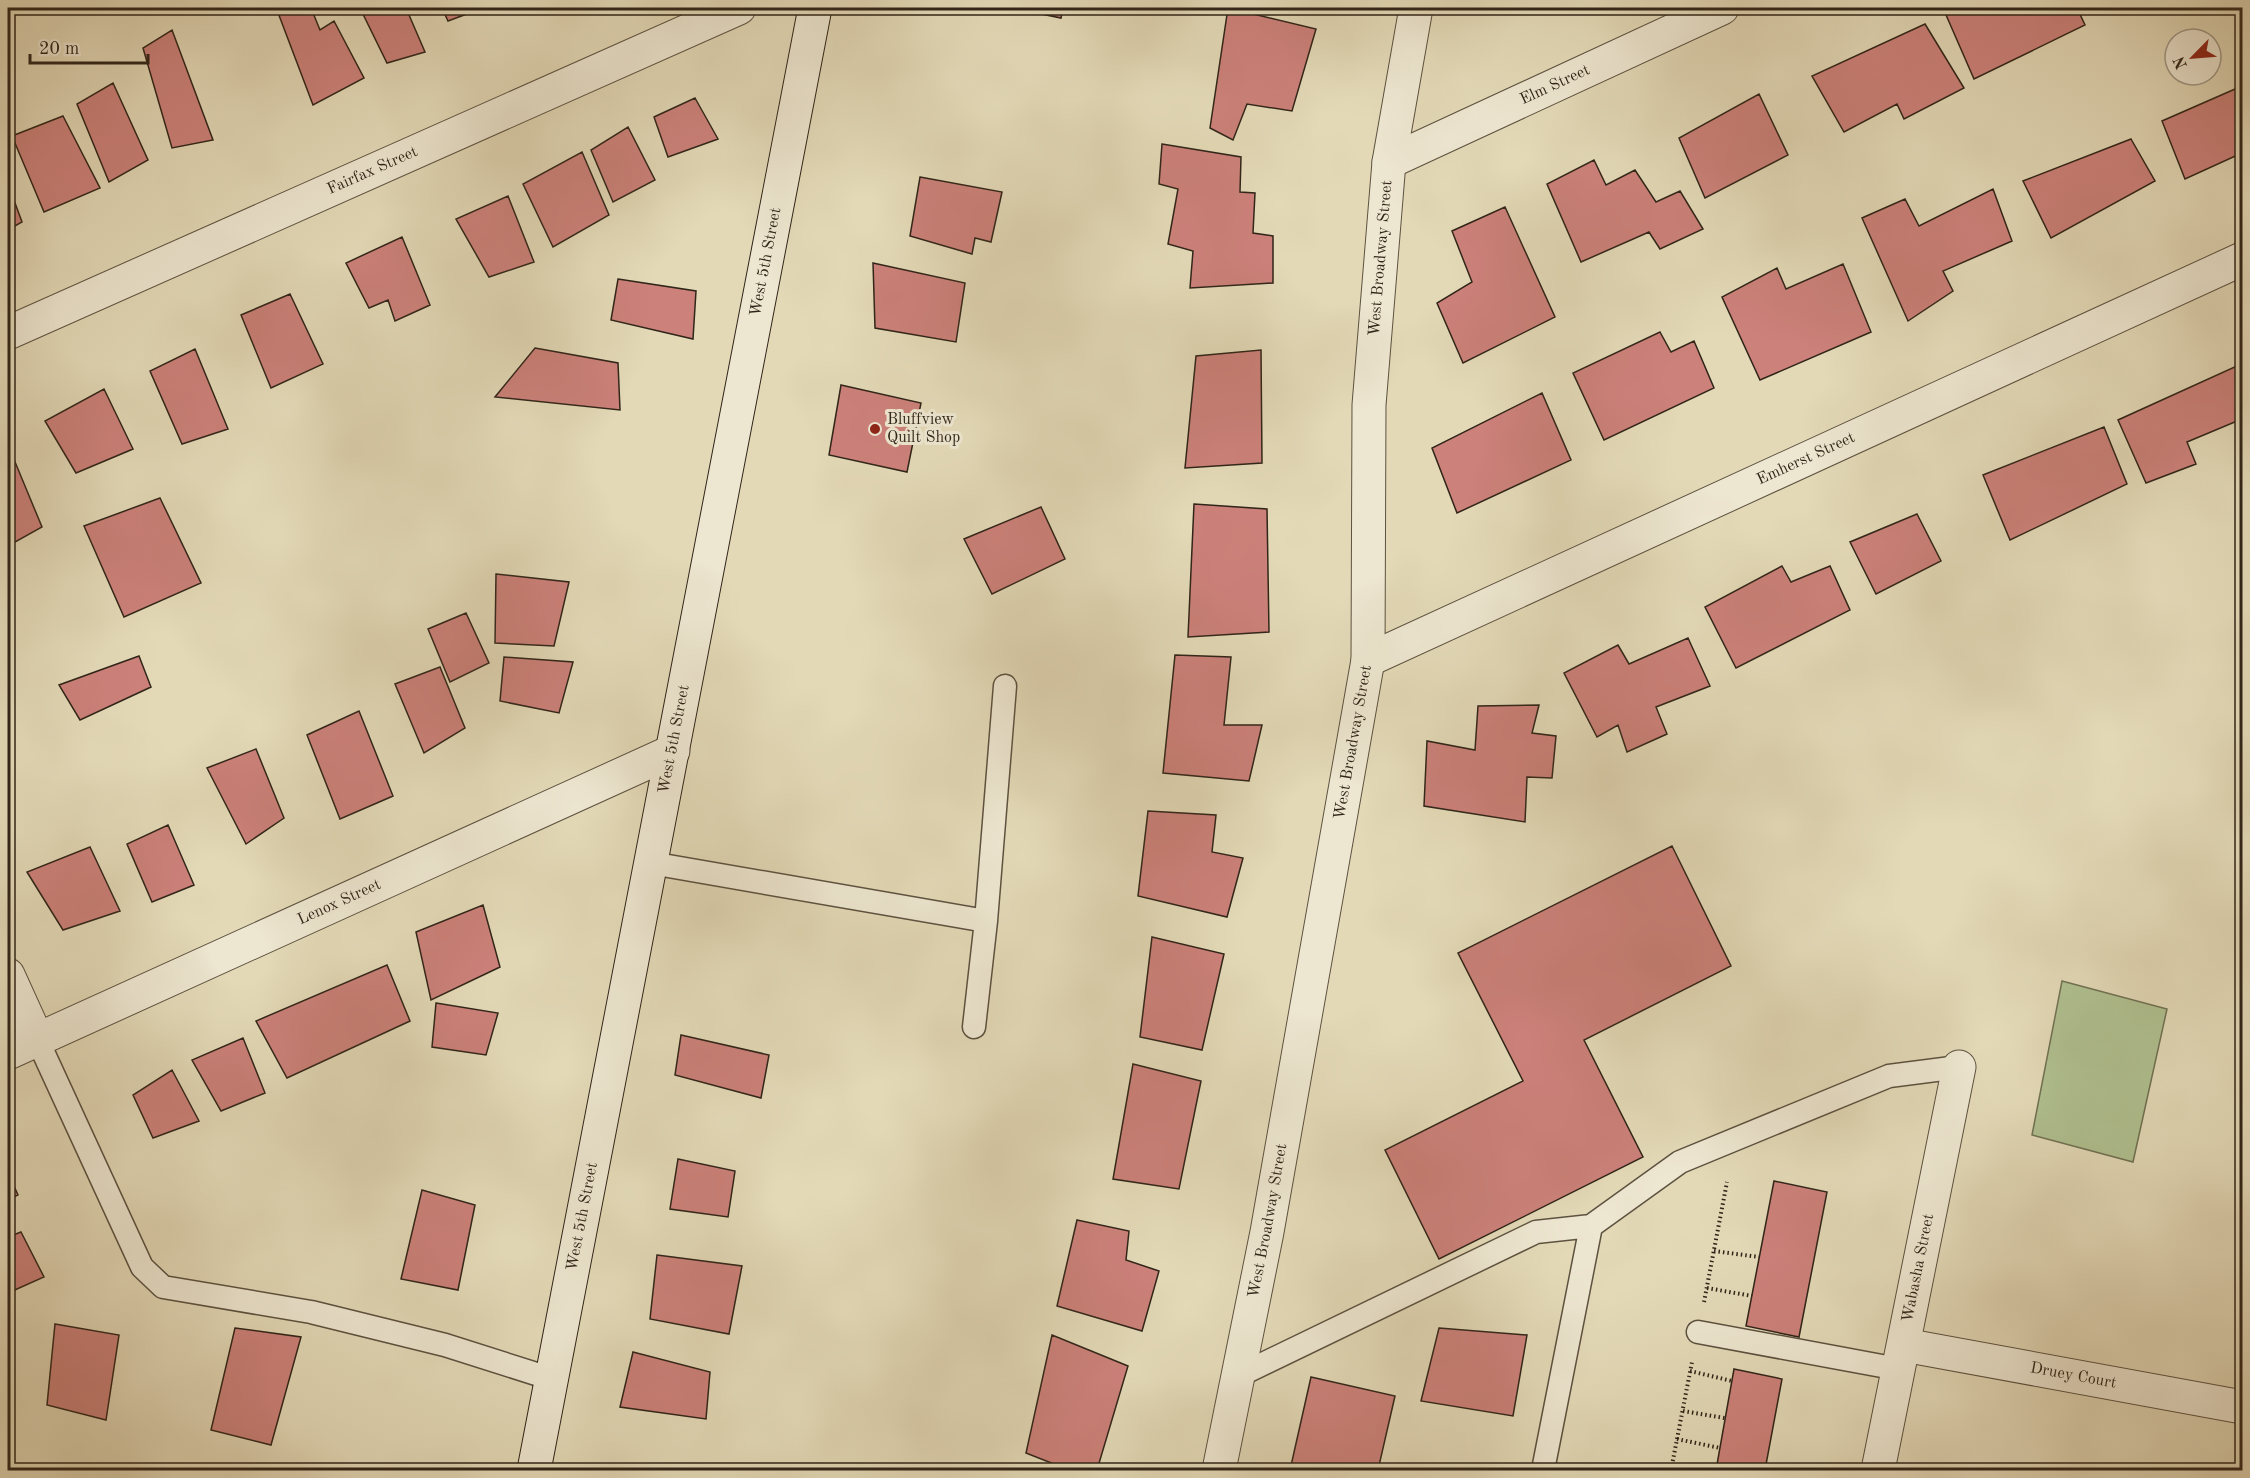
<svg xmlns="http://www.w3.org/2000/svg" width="2250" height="1478" viewBox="0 0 2250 1478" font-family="'Old Standard TT',serif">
  <rect width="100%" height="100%" fill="#e3d9b7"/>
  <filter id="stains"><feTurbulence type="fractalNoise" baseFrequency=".00333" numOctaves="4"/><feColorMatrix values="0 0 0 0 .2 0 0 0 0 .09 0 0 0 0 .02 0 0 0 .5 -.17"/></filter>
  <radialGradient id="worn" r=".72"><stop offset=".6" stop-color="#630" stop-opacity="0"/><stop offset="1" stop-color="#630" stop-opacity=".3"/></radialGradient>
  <path fill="#b0c090" stroke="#707254" stroke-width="1.5" d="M2062,981L2167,1009L2133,1162L2032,1135Z"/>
  <path fill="#cc817a" stroke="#302519" stroke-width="1.5" d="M286,8H311L320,30L334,21L364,78L313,105L277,10Z
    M360,8H406L425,52L387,63Z
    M442,8H483L448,21Z
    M1013,8H1063L1061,18Z
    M1228,8L1316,29L1292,111L1247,104L1233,140L1210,128Z
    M1943,8H2077L2085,25L1974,79Z
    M1925,24L1964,88L1904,119L1897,104L1844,132L1812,76Z
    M172,30L213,140L172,148L143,48Z
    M113,83L148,160L109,182L77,104Z
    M2242,86V153L2185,179L2162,121Z
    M1759,94L1788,155L1705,198L1679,138Z
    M695,98L718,139L668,157L654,117Z
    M63,116L100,188L44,212L12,136Z
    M628,127L655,180L613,202L591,150Z
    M2131,139L2155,181L2051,238L2023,181Z
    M1162,144L1241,157L1240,192L1255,193L1253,233L1273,236V283L1190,288L1193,251L1168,244L1178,189L1159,184Z
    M582,152L609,215L553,247L523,184Z
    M1594,160L1606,185L1635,170L1656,202L1680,191L1703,229L1660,249L1649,232L1581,262L1547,184Z
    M920,177L1002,192L991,242L975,238L972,254L910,236Z
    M8,184L22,222L8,230Z
    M1993,189L2012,241L1943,271L1953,291L1908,321L1862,218L1905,199L1919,226Z
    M508,196L534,262L489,277L456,219Z
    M1505,207L1555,317L1463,363L1437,303L1472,282L1452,231Z
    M402,237L430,305L395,321L388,300L369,308L346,263Z
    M873,263L965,283L956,342L875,328Z
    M1843,264L1871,332L1760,380L1722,297L1777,268L1786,289Z
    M618,279L696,291L693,339L611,320Z
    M290,294L323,364L271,388L241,315Z
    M1660,332L1671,352L1694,341L1714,388L1604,440L1573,373Z
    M535,348L618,363L620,410L495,397Z
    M195,349L228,429L182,444L150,371Z
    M1261,350L1262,463L1185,468L1196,356Z
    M2239,365L2242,373V419L2187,442L2196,464L2146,483L2118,420Z
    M841,385L921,403L907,472L829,455Z
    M104,389L133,449L76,473L45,421Z
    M1542,393L1571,460L1457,513L1432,448Z
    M2104,427L2127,484L2010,540L1983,475Z
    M8,445L42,527L8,546Z
    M160,498L201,583L124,617L84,526Z
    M1194,504L1267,509L1269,632L1188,637Z
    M1041,507L1065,559L992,594L964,539Z
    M1917,514L1941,561L1876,594L1850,542Z
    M1782,566L1791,582L1830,566L1850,610L1736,668L1705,607Z
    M496,574L569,582L554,646L495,643Z
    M466,613L489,663L450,682L428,629Z
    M1688,638L1710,686L1656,707L1667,734L1627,752L1618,725L1597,737L1564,673L1618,645L1629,664Z
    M1175,655L1231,657L1224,725H1262L1249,781L1163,773Z
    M139,656L151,687L80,720L59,685Z
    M504,657L573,662L559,713L500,701Z
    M440,667L465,728L424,753L395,684Z
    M1539,705L1532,733L1556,736L1552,778L1527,777L1525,822L1424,806L1427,741L1475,750L1478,706Z
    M359,711L393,796L340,819L307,735Z
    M256,749L284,818L246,844L207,768Z
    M1148,811L1216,815L1212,852L1243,858L1227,917L1138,896Z
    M168,825L194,885L152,902L127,844Z
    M1672,846L1731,966L1584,1040L1643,1157L1439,1259L1385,1150L1523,1081L1458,953Z
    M90,847L120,911L63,930L27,872Z
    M483,905L500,967L431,1000L416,932Z
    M1152,937L1224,954L1202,1050L1140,1037Z
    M387,965L410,1021L287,1078L256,1021Z
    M436,1003L498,1013L486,1055L432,1047Z
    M681,1035L769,1055L761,1098L675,1075Z
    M243,1038L265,1093L221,1111L192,1060Z
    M1133,1064L1201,1081L1179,1189L1113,1179Z
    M172,1070L199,1121L153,1138L133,1095Z
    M678,1159L735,1171L728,1217L670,1209Z
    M8,1173L18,1195L8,1200Z
    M1774,1181L1827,1192L1799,1337L1746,1326Z
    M422,1190L475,1205L458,1290L401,1279Z
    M1077,1220L1129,1231L1126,1260L1159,1271L1142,1331L1057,1306Z
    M21,1232L44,1277L8,1293V1237Z
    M657,1255L742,1266L729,1334L650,1319Z
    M55,1324L119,1335L106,1420L47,1405Z
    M235,1328L301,1337L271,1445L211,1430Z
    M1439,1328L1527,1335L1513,1416L1421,1401Z
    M1052,1335L1128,1366L1097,1470H1069L1026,1453Z
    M633,1352L710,1372L706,1419L620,1407Z
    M1734,1369L1782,1379L1765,1470H1716Z
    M1311,1377L1395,1396L1378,1470H1290Z"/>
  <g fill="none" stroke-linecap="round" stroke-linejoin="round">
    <g stroke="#5d5240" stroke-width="25">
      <path id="lane" d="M651,863L986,921L1005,686
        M974,1027L986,921
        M38,1041L142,1267L163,1287L311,1312L445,1345L552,1379
        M1698,1332L1898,1369
        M1238,1376L1536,1232L1591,1226
        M1543,1470L1591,1226L1680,1162L1889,1076L1959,1067"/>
    </g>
    <g stroke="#5d5240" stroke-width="35">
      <g id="street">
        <path id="s1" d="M1389,162L1722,8"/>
        <path id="s2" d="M8,333L739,8"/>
        <path id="s3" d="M1368,660L2242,259"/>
        <path d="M8,975L38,1041"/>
        <path id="s4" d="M8,1053L673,751"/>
        <path id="s5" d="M1904,1345L2242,1407"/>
        <path id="s6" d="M1219,1470L1267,1232L1368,660L1369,405L1389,162L1416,8"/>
        <path id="s7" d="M1878,1470L1959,1067"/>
      </g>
    </g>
    <g stroke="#302519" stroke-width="35">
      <g id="secondary">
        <path id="s8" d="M534,1470L815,8"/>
      </g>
    </g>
    <path stroke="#302519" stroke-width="4" stroke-dasharray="1.5 3" stroke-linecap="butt" d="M1714,1251L1759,1257
      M1707,1288L1752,1296
      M1704,1302L1727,1182
      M1690,1371L1732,1381
      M1683,1411L1725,1418
      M1677,1439L1720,1448
      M1671,1470L1692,1362"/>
    <use href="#lane" stroke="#ede6d0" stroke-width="22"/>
    <use href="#street" stroke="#ede6d0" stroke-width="33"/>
    <use href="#secondary" stroke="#ede6d0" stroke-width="33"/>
  </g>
  <circle fill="#8f2418" stroke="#ede6d0" stroke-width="2" cx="875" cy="429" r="6"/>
  <g text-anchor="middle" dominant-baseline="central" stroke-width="6" stroke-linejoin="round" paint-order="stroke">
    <g font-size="16" fill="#302519" stroke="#ede6d0">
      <text stroke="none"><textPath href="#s1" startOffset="183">Elm Street</textPath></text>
      <text stroke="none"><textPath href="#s2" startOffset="399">Fairfax Street</textPath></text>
      <text stroke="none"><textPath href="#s6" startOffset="1226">West Broadway Street</textPath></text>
      <text stroke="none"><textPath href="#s8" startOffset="1230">West 5th Street</textPath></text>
      <text stroke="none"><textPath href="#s3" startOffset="482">Emherst Street</textPath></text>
      <text stroke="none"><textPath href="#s8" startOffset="744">West 5th Street</textPath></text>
      <text stroke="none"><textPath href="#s6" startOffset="740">West Broadway Street</textPath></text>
      <text stroke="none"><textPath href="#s4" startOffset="364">Lenox Street</textPath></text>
      <text stroke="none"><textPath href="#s8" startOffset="258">West 5th Street</textPath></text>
      <text stroke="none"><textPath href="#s6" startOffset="254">West Broadway Street</textPath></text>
      <text stroke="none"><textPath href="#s7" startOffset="206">Wabasha Street</textPath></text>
      <text stroke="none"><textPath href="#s5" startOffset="172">Druey Court</textPath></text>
    </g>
    <g font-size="16" fill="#302519" stroke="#ede6d0" text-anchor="start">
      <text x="887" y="420">Bluffview<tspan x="887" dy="18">Quilt Shop</tspan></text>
    </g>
  </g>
  <rect width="2250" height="1478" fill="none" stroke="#e3d9b7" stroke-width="30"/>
  <rect x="9" y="9" width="2232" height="1460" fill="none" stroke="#302519" stroke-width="3"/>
  <rect x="15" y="15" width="2220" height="1448" fill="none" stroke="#302519" stroke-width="1.5"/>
  <g transform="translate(2193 57) rotate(245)"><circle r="28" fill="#ede6d0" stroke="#a19987" stroke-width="1.5"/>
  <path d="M0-4.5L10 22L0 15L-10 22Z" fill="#8f2418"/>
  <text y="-9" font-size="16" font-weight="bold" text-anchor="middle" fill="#302519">N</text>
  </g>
  <path d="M30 54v9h118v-9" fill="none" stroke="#302519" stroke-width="3"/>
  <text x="39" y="54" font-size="18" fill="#302519" stroke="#ede6d0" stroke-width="4.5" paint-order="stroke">20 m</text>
  <rect width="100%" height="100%" filter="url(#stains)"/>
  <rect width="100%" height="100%" fill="url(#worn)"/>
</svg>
